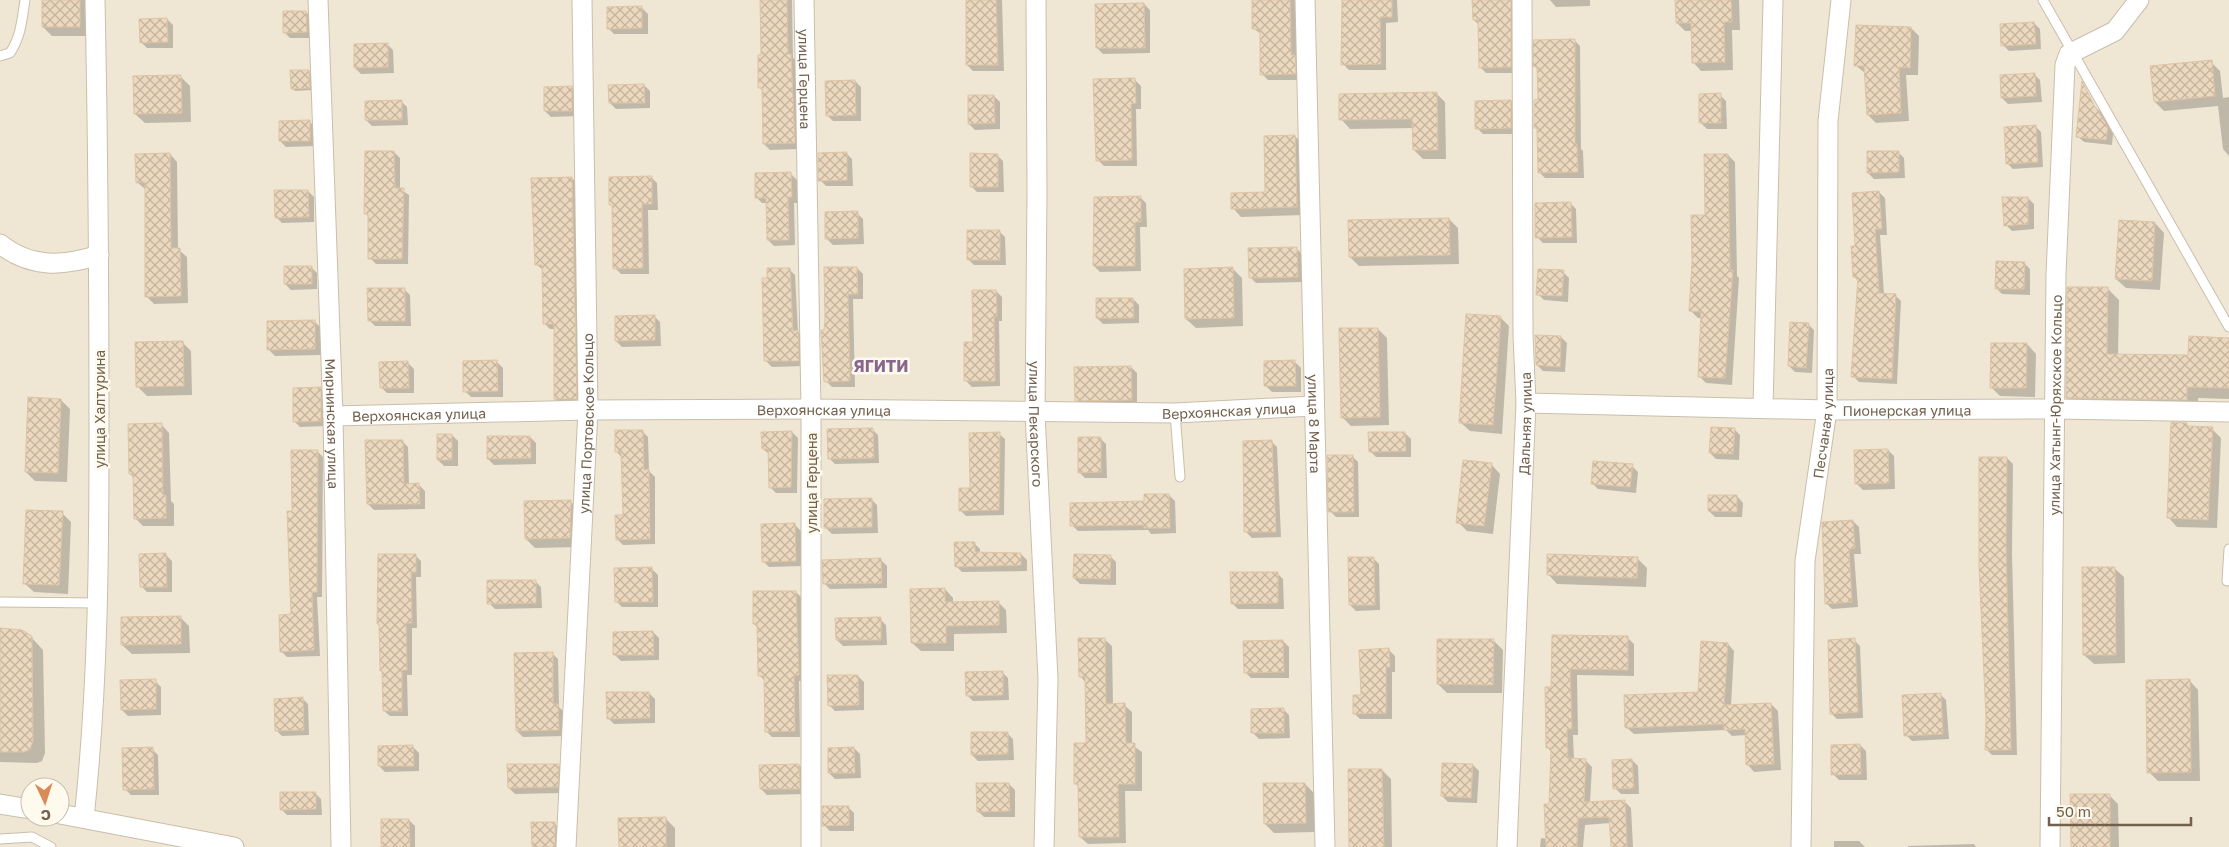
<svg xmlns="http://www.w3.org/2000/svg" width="2229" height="847" viewBox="0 0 2229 847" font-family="'Golos Text',sans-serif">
  <defs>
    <pattern id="building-cross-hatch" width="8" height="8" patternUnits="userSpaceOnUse" patternTransform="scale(1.25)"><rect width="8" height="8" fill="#ecd8bf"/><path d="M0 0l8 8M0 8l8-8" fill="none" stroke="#c4b39d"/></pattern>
  </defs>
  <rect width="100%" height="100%" fill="#fbf6e8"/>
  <path fill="#efe7d4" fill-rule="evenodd" d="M0,0H2229V847H0ZM30,787H60V817H30Z"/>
  <path fill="#0003" d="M43,0H88L89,36H52L43,27Z
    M761,0H792L793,58L797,61L800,149L770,150L764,144L763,91L760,88L762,56Z
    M966,0H1002L1004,71H973L967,65Z
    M1253,0H1296V58L1301,62V80H1268L1262,74L1261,34L1253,28Z
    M1344,0H1397L1398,22L1386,23V70H1349L1343,64Z
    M1474,0H1518L1516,73H1486L1480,67L1479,25L1474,20Z
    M1590,0V6L1556,7L1550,0Z
    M1676,0H1739L1740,30H1732L1733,70L1701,71L1693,62L1692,31H1685L1677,23Z
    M1144,4L1150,10V53L1103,54L1097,48Z
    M642,8L648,14V34H614L608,28Z
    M306,12L312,18V38H290L284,32Z
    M167,19L173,25V48H147L141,42Z
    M2034,23L2040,29L2041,49L2009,51L2003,45Z
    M1911,28L1919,36L1918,75H1906L1909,121L1876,123L1868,115L1865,73L1855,65Z
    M1574,40L1580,46L1581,149L1583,151L1584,178H1545L1539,172L1538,130L1535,127L1539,101L1538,70L1535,66Z
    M387,44L393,50L394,73L361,74L355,68Z
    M2211,62L2220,71L2223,98L2229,97V156L2223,149L2218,106L2164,111L2155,102Z
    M309,71L311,74L312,90L295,91L292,88Z
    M2034,74L2040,80L2042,102L2008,104L2002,98L2001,76Z
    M181,77L190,86L191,122L145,123L135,114Z
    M1135,80L1141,86V109H1136L1137,166H1104L1098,160Z
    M855,81L861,87V121H833L827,115Z
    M644,85L650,91V108L616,109L610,103Z
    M572,88L578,94V116L551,117L545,111Z
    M1436,93L1445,102L1446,159H1423L1414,150V128L1350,129L1341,119Z
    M1720,95L1726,101L1727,129H1707L1701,123Z
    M994,96L1000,102V129L975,130L969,124Z
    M401,101L407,107L408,125L372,126L366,120Z
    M1511,101L1517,107V134H1483L1477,128Z
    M2081,105L2095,107L2102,113L2113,134L2112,145L2084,142L2077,136Z
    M309,121L315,127L316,146L286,147L280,141Z
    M2035,126L2041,132L2043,167L2013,169L2007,163Z
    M1295,136L1303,145L1305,215L1241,217L1233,208L1267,193Z
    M394,152L400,158V189L409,195L408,264H376L370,258L369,217L365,213Z
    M1898,152L1904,158L1905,178L1874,179L1868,173Z
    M846,153L852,159L853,186H826L820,180Z
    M170,154L177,162L178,249L187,257L188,303L154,304L146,296V190L137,182Z
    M997,155L1003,161L1004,192H977L971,186Z
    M1728,155L1735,162L1737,276L1739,278L1732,385L1706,383L1699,376L1702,318H1698L1691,311L1706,216Z
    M791,174L797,180V203H794L795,245L774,246L768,240L767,203H762L756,197Z
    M651,177L657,183L658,210H648L649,274H621L615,268L614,207L611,204Z
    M572,178L578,184L582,404L561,405L555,399L556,329H550L544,323L543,270L536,264Z
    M308,191L314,197V222L282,223L276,217Z
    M1879,192L1885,198L1887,235H1880L1884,294L1895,295L1901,301L1897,384L1859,382L1853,376L1859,281L1854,277L1856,247Z
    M1140,197L1146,203L1147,227H1140L1141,271L1100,272L1094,266Z
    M2028,198L2034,204V229L2012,231L2006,225Z
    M1570,203L1576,209L1577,243H1543L1537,237Z
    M857,213L863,219L864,244L833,245L827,239Z
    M1449,219L1458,228L1459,264L1359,266L1350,257Z
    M2155,223L2164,233L2160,290L2126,288L2116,279Z
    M999,231L1005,237L1006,265H974L968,259Z
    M1296,248L1302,254L1303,282L1256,283L1250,277Z
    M2024,263L2030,269V295L2002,294L1996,288Z
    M311,267L317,273V289L291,290L285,284Z
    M857,268L863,274V299H853L855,387H832L826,381L825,331Z
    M1232,268L1242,278L1243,326L1196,328L1186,319Z
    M789,269L795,275L798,332L804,338V366L772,367L766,361L769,279Z
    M1563,272L1569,278L1568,302L1544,300L1538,294Z
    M2107,288L2119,300L2118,355L2189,356L2229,339V399L2198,398V411L2079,409L2067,397Z
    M404,289L410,295L411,326H375L369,320Z
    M996,291L1002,297V321H999L1000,386L972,387L966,381L974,343Z
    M1133,299L1139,305V323L1103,324L1097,318Z
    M654,316L660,322L661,346L622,347L616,341Z
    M1500,317L1509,326L1502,434L1470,431L1460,422Z
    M314,321L320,327L321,355L275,356L269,350Z
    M1808,324L1814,330L1812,373L1795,372L1789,366Z
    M1378,329L1387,338L1389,425L1351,426L1342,417Z
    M1561,337L1567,343L1565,372L1543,371L1537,365Z
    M182,342L191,351L192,395L147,396L137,386Z
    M2027,344L2036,354L2035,397L2000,396L1991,387Z
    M497,362L503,368V397H471L465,391Z
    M1295,362L1301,368V392H1272L1266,386Z
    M408,363L414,369V393H387L381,387Z
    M1131,367L1137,373V405L1082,406L1076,400Z
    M320,388L326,394L327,426L300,427L294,421Z
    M61,400L70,409L67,482L35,481L26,472Z
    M161,424L169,433L171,501L174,504V526H143L135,518L134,478L130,474Z
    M2186,424L2190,428L2212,429L2221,438L2217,528L2177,527L2168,517Z
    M872,429L878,435L879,463L835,464L829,458Z
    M1734,429L1740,435L1739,460L1716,459L1710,453Z
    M642,431L648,437L649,471L655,477V544L623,545L617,539L625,516L622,458L617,452Z
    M792,432L798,438L797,493H776L770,487V455L763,449Z
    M1405,433L1411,439V457H1376L1370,451Z
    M999,434L1005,439L1004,515L966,516L960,510Z
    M452,435L458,441V466H444L438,460Z
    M530,437L536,443V464L494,465L488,459Z
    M1100,438L1106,444L1107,478H1085L1079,472Z
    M402,441L408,447L409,485H419L425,491V509L374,510L368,504Z
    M1271,441L1277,447L1281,537L1252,538L1246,532Z
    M1888,450L1894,456L1895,489L1863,490L1857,484Z
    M317,451L323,457L322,597H317L320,656L287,657L281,651L292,616L293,512Z
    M1352,456L1358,462L1359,517H1336L1330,511Z
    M2007,458L2013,464L2012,553L2017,755H1992L1986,749Z
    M1491,464L1500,474L1493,534L1467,531L1458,522Z
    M1632,466L1638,472L1636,493L1598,489L1592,483Z
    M1169,495L1175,501L1176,533L1151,534L1148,530L1078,531L1072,525Z
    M1737,496L1743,503L1742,517H1715L1709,511Z
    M871,499L877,505L878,533L832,534L826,528Z
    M571,502L580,511L579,547L535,548L526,539Z
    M62,513L71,522L68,594L34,592L24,583Z
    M1853,521L1859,527L1861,554H1854L1858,607L1832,609L1826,603Z
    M795,525L801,531L802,566L769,567L763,561Z
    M974,543L980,549V553L1021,554L1027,560V571L962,572L956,566Z
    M166,555L172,561V592H147L141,586Z
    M415,555L421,561V577H416L417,628H412V675H407L408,716H390L384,711V673L381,670L380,625L378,623Z
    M1110,556L1116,562V585L1080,584L1074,578Z
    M1373,558L1379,564L1380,610L1356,611L1350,605Z
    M1637,558L1647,568L1646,587L1557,584L1548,574Z
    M881,560L887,566V588L830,589L824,583Z
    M2114,568L2124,577L2125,663L2094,664L2084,655Z
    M652,569L658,575V607H622L616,601Z
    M1277,573L1283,579L1284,609H1238L1232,603Z
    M535,581L541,587L542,608L495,609L489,603Z
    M945,589L953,598V603L998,602L1006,610L1007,633L954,634V651H921L912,643Z
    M796,592L802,598L805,681H799L800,737H772L766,731L765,681L759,675L758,628L754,624Z
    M180,617L189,626L190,653L132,654L122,645Z
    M880,619L886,625L887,645L843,646L837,640Z
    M0,629L31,637L43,650L45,753L42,761L37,763L0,762Z
    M653,632L659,638V660L621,661L615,655Z
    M1553,637L1628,638L1634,644V676L1577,675L1578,735H1573L1574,760H1585L1592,767L1590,803L1624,801L1631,808L1633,847H1612L1611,823L1585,825L1583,847H1540L1541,838L1547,839L1550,805L1552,753L1548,748L1552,688Z
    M1104,639L1112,646L1113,705H1124L1132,712V745L1142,752V791H1125L1126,843L1088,844L1080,837V788L1076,784L1088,744L1086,683L1080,676Z
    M1493,640L1503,650L1502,693H1447L1438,684Z
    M1854,640L1860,646L1863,718L1837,719L1831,713Z
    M1283,641L1289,647V678H1251L1245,672Z
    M1728,644L1734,651L1731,706L1771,704L1778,711L1781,770L1754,772L1748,765L1746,735L1732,736L1726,730L1634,734L1627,728L1699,693Z
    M1389,650L1395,656V672H1392V719H1360L1354,713Z
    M552,653L558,659L559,707L564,712V736L523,737L517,731Z
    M1002,672L1008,678L1009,700L973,701L967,695Z
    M858,676L864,682V710L835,711L829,705Z
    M2189,680L2198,690L2200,781H2158L2149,772Z
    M155,681L161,687V715L128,716L122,710Z
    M649,693L655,699V723L614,724L608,718Z
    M1940,694L1946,700L1949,739L1912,741L1906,735Z
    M302,698L308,704L309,735L282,736L276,730Z
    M1283,709L1289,715L1290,738L1259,739L1253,733Z
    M1007,733L1013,739L1014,760L978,761L972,755Z
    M1860,745L1866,751L1867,780H1839L1833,774Z
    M413,747L419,753V771L385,772L379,766Z
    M854,748L860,754L861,778L835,779L829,773Z
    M152,749L158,755L159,795H131L125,789Z
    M1632,760L1638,766L1639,794H1621L1615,788Z
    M558,765L564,771L563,793L515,794L509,788Z
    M799,765L805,771V794L767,795L761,789Z
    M1473,765L1479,771L1477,803L1448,802L1442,796Z
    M1382,770L1391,779L1392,847H1350Z
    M1009,784L1015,790V817H984L978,811Z
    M1305,784L1314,793L1315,832L1274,833L1265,824Z
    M315,793L321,799L322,815H287L281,809Z
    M2109,795L2118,804L2119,847H2072Z
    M848,807L854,813V831H830L824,825Z
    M665,818L675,828V847H620Z
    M409,820L415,826V847H382Z
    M554,823L560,829V847H533Z
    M1834,841H1859L1865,847H1834Z
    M1974,844L1976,847H1908V846Z"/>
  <path fill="url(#building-cross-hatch)" stroke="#dfc4a3" d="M42,0H80V27H42Z
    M760,0H787L788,54H791L795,143L763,144L762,88H758V55H761Z
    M966,0H996L998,65H966Z
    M1252,0H1290L1291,55H1295L1296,74L1260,75V29H1252Z
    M1342,0H1392V17H1380L1381,64L1341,65Z
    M1472,0H1511V67L1479,68L1478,20H1473Z
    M1675,0H1731L1732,22H1724L1725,62L1692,63L1691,23H1676Z
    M1144,3L1145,48H1096L1095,4Z
    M642,6V28L607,29V7Z
    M283,11H306L307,32L283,33Z
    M167,18L168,42L140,43L139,19Z
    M2034,22L2036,44L2001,46L2000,24Z
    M1856,25L1911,27L1910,68L1899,67L1901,113L1867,115L1864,66H1854Z
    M1575,39V144H1577L1578,172L1538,173L1537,128H1534V100L1538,99L1537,66L1533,67V40Z
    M388,43V67L354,68V44Z
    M2212,60L2215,96L2154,102L2150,66Z
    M290,70H309L310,88L291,89Z
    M2035,73L2036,96L2001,98L2000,75Z
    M181,75L182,113L134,114L133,76Z
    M1135,78L1136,103L1131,104L1132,160L1096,161L1093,79Z
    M855,80L856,115L826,116L825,81Z
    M2082,81L2094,105L2108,127L2106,140L2076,137Z
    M644,84L645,103H609L608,85Z
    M572,86V111H544V87Z
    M1437,92L1438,150H1413L1412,119L1339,120V94Z
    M1721,93V123H1699V94Z
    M968,95H994L995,123L968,124Z
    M402,100V120H365V101Z
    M1511,100V128L1475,129V101Z
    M310,120V141H279V121Z
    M2036,125L2038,162L2006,164L2004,127Z
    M1295,135L1297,207L1231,209V193L1265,192L1264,136Z
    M365,151H394L395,188H404L402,259H368V214H364Z
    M1867,151H1899V172L1867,173Z
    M847,152V180L818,181V153Z
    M170,153L171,248H180L181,296L145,297V182L136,183L135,154Z
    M970,153L998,154V187H970Z
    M1704,154H1728L1730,270H1733L1725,378L1698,377L1701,312L1689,311L1692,263L1691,215H1705Z
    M791,172L792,197H788L789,240H767L766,198H755V173Z
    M652,176V204H642L643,268L613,269L612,205H609V177Z
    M572,177L577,399H554V324H543L542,265H535L531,178Z
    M274,190H308L309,217L275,218Z
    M1879,191L1882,229H1875L1879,293L1896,294L1892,379L1851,377L1858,277H1853L1851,246H1855L1852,193Z
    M1141,196V222H1135V266H1093L1094,197Z
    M2002,197H2028V224L2004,226Z
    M1571,202L1572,237L1535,238V203Z
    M858,211V238L825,239V212Z
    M1449,218L1450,255L1349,257L1348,220Z
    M2119,220L2155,222L2152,281L2115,279Z
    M967,230H1000V260H967Z
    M1297,247L1298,277L1249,278L1248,248Z
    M1996,261L2025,262L2024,289H1995Z
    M284,266H312V284H284Z
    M824,267H857L858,294H848L850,381L824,382L821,330H824L825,319Z
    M1233,267L1234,318L1185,319L1184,269Z
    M767,268H790L793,331L798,330L799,361H764L762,278H767Z
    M1538,269L1564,270L1562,296L1536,295Z
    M2067,287H2108L2107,354L2188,355L2189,336L2229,338V388L2187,387V400L2066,398Z
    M367,288H405V321H368Z
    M972,290H996L997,316H994L995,381H964V342H973Z
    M1096,298H1133L1134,318H1096Z
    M1466,314L1501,316L1493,425L1459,423Z
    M655,315V340L615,341V316Z
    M315,320V349L267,350V321Z
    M1790,322L1809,323L1806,368L1788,366Z
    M1339,328H1378L1380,417L1341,418Z
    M1535,335L1561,336L1560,367L1536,365Z
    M183,341L184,386L136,387L135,342Z
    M1991,343H2027L2026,388H1990Z
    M497,360L498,391L463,392V361Z
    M1295,360L1296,386H1264V361Z
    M408,361L409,388H380L379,362Z
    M1131,366L1132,400L1075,401L1074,367Z
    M321,387V421L293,422V388Z
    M28,397L61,399L58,473L25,472Z
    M2171,422L2187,423V426L2213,427L2208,520L2167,518Z
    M162,423L163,495H166V518L134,519L133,474H129L128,424Z
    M1711,427L1735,428L1733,454L1709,453Z
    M873,428L874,458L828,459L827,429Z
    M615,430H643L644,470L649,469L650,539L616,540L615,515H623L621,452H615Z
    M792,431L791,487L769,488L768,449H762L761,432Z
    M1000,432L999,510L959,511V488H970L969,433Z
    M1368,432H1405L1406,451L1369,452Z
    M437,434H452V460H437Z
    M487,436H530L531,458L487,459Z
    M1078,437H1101V472L1078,473Z
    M365,440H403L404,484L419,483L420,504H367Z
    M1272,440L1276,532H1244L1243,441Z
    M1888,449L1889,483L1855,484L1854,450Z
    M291,450H318L317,592H312L314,650L280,652L279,615L291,614L287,511H292Z
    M1327,455H1353L1354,512H1328Z
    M1979,457H2007L2006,546L2011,750H1985L1986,718L1979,567Z
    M1463,460L1492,463L1484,526L1456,523Z
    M1593,461L1633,464L1630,487L1591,484Z
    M1144,494H1169L1170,528H1144V525L1070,526V503L1144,501Z
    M1708,495H1737V512L1708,511Z
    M872,498V527L824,528V499Z
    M571,500L570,538L525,539L524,501Z
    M26,510L63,511L59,585L23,584Z
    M1853,520L1855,548L1849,549L1852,602L1825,604L1822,522Z
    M795,523L796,561L762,562L761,524Z
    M954,542H975V552L1021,553V565L955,567Z
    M166,553L167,587H140L139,554Z
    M378,554H416V572H411L412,623H406L407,670H402V711H383L382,671H380L379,624H377Z
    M1074,554L1111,555L1110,579L1073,578Z
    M1547,554L1638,557L1637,578L1547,575Z
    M1348,557H1374L1375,605H1349Z
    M881,558L882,583L823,584L822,560Z
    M652,567L653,602H615L614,568Z
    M2082,567H2115L2116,655H2083Z
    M1230,572H1278V603L1231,604Z
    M487,580H536V603L487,604Z
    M945,588V602L999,601V625L946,626V643H911L910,589Z
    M753,591H796L799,675H794L795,731L765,732L764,676H758L757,624H753Z
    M181,616V644L121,645V617Z
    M881,617V640H836L835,618Z
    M0,628L22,630L32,636L33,741L30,749L24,752H0Z
    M653,631L654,655H613V632Z
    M1552,635L1628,636V670L1570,669L1572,729H1567L1568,758L1586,759L1584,802L1625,800L1627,847H1611L1609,817L1578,818L1577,847H1546L1544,804H1549L1551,748H1546L1545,687H1551Z
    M1078,638H1105L1106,704L1125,703L1126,743H1135V784H1118L1119,837H1079L1078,784H1074V743H1086L1085,677H1079Z
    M1855,638L1858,712L1830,714L1828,640Z
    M1437,639H1494L1493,685L1437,684Z
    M1283,640L1284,672L1244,673L1243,641Z
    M1701,641L1728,643L1724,705L1771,703L1774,764L1746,765L1745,729L1724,730V724L1625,728L1624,695L1698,692Z
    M1389,648L1390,667H1386V713L1353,714V695H1361L1359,650Z
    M553,652V704H558L559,730L516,731L514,653Z
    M1003,671V695L966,696L965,672Z
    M827,675H858L859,705L828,706Z
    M156,679V709L121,710L120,680Z
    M2190,679L2191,772L2147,773L2146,680Z
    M606,692H649L650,718L607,719Z
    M1941,693L1943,734L1904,736L1902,695Z
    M303,697L304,730L275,731L274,699Z
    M1284,708V733H1251V709Z
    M971,732H1008V754L971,755Z
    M1860,744L1861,774L1831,775V745Z
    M413,745L414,766H378V746Z
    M153,747L154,789L123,790L122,748Z
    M854,747L855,773H828V748Z
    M1632,759L1634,788L1613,789L1612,760Z
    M1442,763L1473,764L1471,798L1441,796Z
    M507,764H559L558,787L508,788Z
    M799,764L800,789H760L759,765Z
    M1348,769H1382L1384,847H1349Z
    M976,783H1009L1010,811L977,812Z
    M1263,783H1305L1306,823L1264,824Z
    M280,792H316V809L280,810Z
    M2070,794H2110V847H2071Z
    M822,806H849V825L822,826Z
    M666,817V847H619L618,818Z
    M381,819H409L410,847H381Z
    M531,822H555V847H532Z"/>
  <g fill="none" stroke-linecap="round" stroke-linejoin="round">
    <g stroke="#c9beac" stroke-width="11">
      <path id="lane" d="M2043,0L2229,327
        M0,56L10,53C21,37 22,19 25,0
        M1175,413L1180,477
        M2227,581L2229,549
        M0,602L99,603
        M0,839L32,837L51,847"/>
    </g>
    <g stroke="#c9beac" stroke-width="21">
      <g id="street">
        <path id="s1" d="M318,0L333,416L341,847"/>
        <path id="s2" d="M804,0L811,409V847"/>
        <path id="s3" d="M1036,0L1037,192L1035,413L1048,679L1044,847"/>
        <path id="s4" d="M1305,0L1325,847"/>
        <path d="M0,244C31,269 64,266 99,255"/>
        <path id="s5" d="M1526,403L1827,410L2056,409L2229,412"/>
        <path d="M1763,408L1773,0"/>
        <path id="s6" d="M333,416L588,410L811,409L1175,413L1314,406"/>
        <path d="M0,804L30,809"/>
        <path d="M60,814L234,847"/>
        <path d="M84,818C98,689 99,561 99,432C99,288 98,144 95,0"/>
        <path id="s7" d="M566,847L588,410L582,0"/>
        <path id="s8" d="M1507,847L1526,403L1523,335L1522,0"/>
        <path id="s9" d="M1801,847L1805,561L1827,410L1828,121L1841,0"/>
        <path id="s10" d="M2050,847L2056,274L2065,65L2069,54L2115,31L2139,0"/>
      </g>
    </g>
    <use href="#lane" stroke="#fff" stroke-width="9"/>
    <use href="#street" stroke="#fff" stroke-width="19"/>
  </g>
  <g text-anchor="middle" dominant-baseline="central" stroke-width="5" stroke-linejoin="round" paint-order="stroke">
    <g font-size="14" fill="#73614e" stroke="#fefaee">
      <text stroke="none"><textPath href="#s2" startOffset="79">улица Герцена</textPath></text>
      <text stroke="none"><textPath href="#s10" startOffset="442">улица Хатынг-Юряхское Кольцо</textPath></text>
      <text transform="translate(99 409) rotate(-90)">улица Халтурина</text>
      <text stroke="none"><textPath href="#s5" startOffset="381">Пионерская улица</textPath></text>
      <text stroke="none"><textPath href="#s6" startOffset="491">Верхоянская улица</textPath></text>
      <text stroke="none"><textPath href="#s6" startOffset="896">Верхоянская улица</textPath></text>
      <text stroke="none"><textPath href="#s6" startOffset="86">Верхоянская улица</textPath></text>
      <text stroke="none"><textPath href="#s1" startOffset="424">Мирнинская улица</textPath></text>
      <text stroke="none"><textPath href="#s7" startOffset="424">улица Портовское Кольцо</textPath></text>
      <text stroke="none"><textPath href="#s3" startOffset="424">улица Пекарского</textPath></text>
      <text stroke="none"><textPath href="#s4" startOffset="424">улица 8 Марта</textPath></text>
      <text stroke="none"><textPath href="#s8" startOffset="424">Дальняя улица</textPath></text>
      <text stroke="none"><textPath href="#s9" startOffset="425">Песчаная улица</textPath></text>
      <text transform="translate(811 483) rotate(-90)">улица Герцена</text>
    </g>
    <g font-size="16" font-weight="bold" fill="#88668e" stroke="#fefaee">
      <text x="881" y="366">ЯГИТИ</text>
    </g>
  </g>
  <g transform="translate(45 802) rotate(176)"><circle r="24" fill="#fefaee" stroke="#c6bdae"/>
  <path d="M0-4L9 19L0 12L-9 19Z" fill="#da8a57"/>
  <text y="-8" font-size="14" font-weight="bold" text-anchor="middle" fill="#73614e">С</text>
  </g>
  <path d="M2049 817v8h142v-8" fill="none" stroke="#73614e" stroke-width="2.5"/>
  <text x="2056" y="817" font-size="15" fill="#73614e" stroke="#fefaee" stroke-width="4" paint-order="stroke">50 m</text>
</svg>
